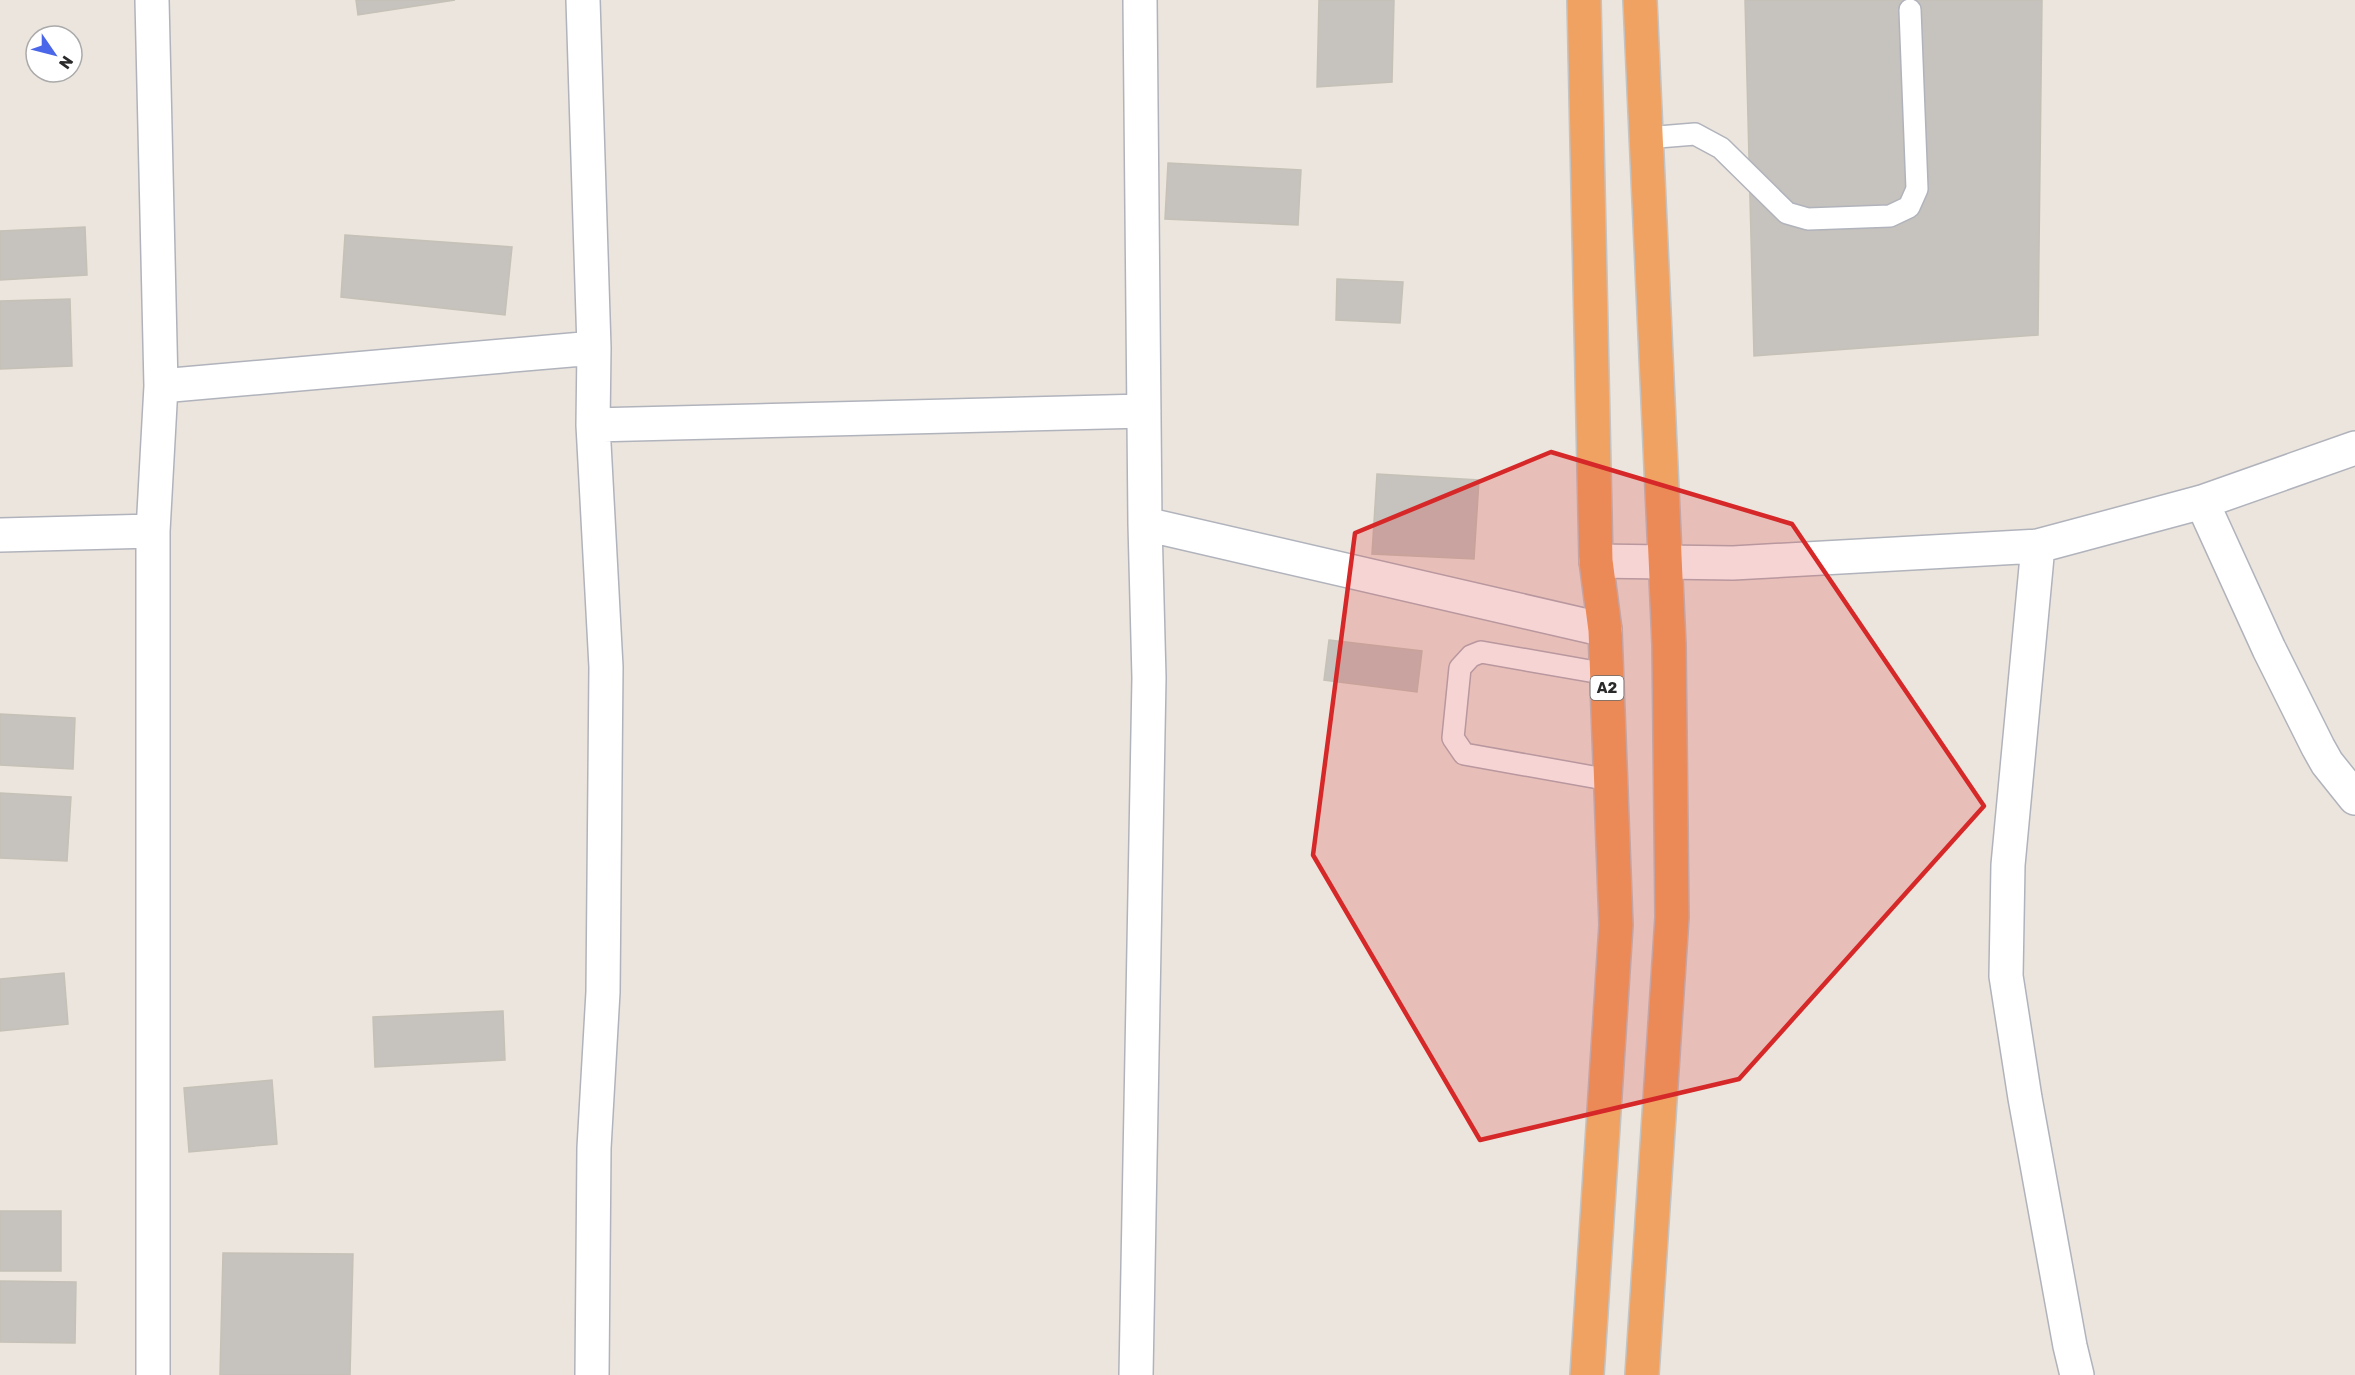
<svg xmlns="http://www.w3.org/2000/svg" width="2355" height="1375" viewBox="0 0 2355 1375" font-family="Rubik,sans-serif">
  <rect width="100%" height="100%" fill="#ebe5dd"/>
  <path fill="#c6c2bd" stroke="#c6c1b7" stroke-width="1.5" d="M356,0H455L358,15Z
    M1319,0H1394L1392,82L1317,87Z
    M1745,0H2042L2038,335L1754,356Z
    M1168,163L1301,170L1298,225L1165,219Z
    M85,227L87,275L0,280V231Z
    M345,235L512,247L505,315L341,297Z
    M1337,279L1403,282L1400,323L1336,320Z
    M70,299L72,366L0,369V301Z
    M1377,474L1479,480L1474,559L1372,554Z
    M1329,640L1422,651L1417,692L1324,680Z
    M0,714L75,718L73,769L0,765Z
    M0,793L71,797L67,861L0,858Z
    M64,973L68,1024L0,1031V979Z
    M503,1011L505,1060L375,1067L373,1017Z
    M272,1080L277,1144L189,1152L184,1088Z
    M0,1211H61V1271H0Z
    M223,1253L353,1254L350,1375H220Z
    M0,1281L76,1282L75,1343L0,1342Z"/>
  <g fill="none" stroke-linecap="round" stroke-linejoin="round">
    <g stroke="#b1b3bc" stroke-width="24">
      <path id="lane" d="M1646,138L1695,134L1721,148L1787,213L1808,219L1890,216L1909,207L1917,189L1910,10
        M1607,674L1481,652L1471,656L1460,668L1453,738L1464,754L1610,780"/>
    </g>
    <g stroke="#b1b3bc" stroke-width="36">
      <path id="street" d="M152,0L161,386L153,531V1375
        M583,0L594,348L593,425L606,667L603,992L594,1148L592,1375
        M161,386L594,348
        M593,425L1144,411
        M2202,502L2269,649L2318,747L2327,763L2355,798
        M1145,524L1605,630
        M0,535L153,531
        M2038,546L2008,865L2006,976L2025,1098L2070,1346L2077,1375
        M1596,561L1733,563L2038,546L2202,502L2355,448
        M1136,1375L1149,678L1145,524L1140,0"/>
    </g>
    <g stroke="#c3c3c3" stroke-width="36">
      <path id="highway" d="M1584,0L1596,561L1605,630L1616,925L1587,1375
        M1640,0L1669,645L1672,917L1642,1375"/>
    </g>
    <use href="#lane" stroke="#fff" stroke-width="21"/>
    <use href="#street" stroke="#fff" stroke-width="33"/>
    <use href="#highway" stroke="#f0a263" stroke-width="33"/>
  </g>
  <path fill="#d62828" fill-opacity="0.2" stroke="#d62828" stroke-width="4.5" stroke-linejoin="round" d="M1551,452L1792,524L1984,806L1739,1079L1480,1140L1313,855L1355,533Z"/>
  <g text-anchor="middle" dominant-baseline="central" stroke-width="5" stroke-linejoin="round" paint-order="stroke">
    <rect fill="#fff" stroke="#6a6a6a" stroke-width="1.5" x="1590.5" y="676" width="33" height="24" rx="4.5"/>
    <g font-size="15" font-weight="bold" fill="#2a2a2a">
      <text x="1607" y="688">A2</text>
    </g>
  </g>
  <g transform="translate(54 54) rotate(125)"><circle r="28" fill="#ffffff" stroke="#aaaaaa" stroke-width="1.5"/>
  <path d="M0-4.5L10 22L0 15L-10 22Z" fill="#4b67e9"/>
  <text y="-9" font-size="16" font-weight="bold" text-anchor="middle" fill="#2a2a2a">N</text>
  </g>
</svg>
